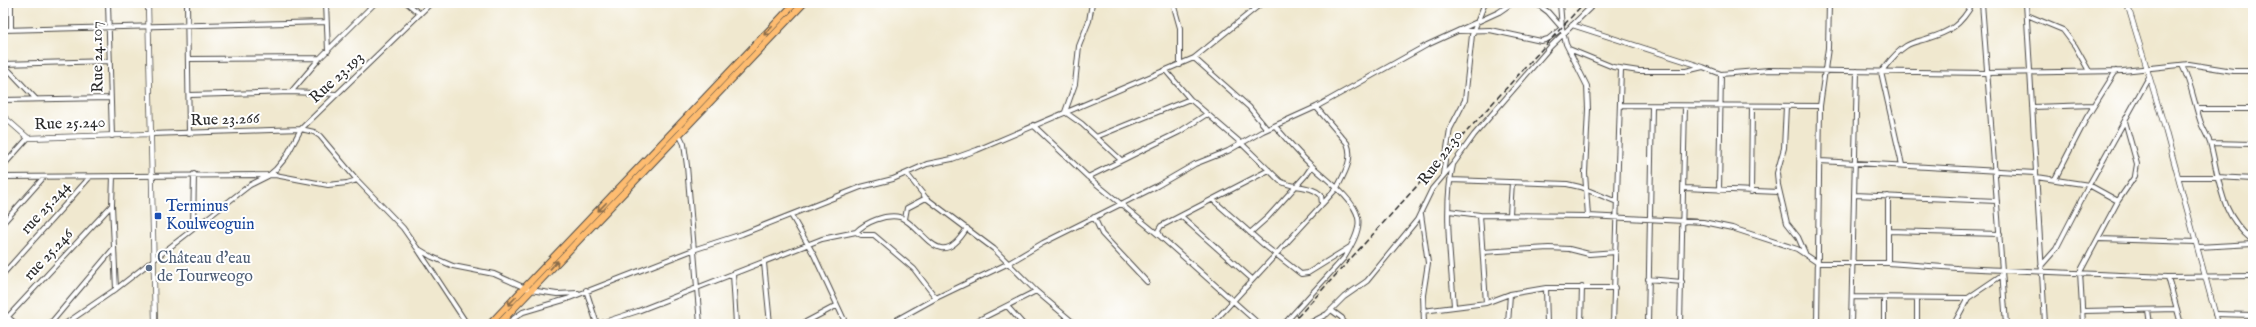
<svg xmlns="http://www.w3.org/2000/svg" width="2256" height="327" viewBox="0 0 2256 327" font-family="'IM FELL English',serif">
  <rect width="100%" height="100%" fill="#fff"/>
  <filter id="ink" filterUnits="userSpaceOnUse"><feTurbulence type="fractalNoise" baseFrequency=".025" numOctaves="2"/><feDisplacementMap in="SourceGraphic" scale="8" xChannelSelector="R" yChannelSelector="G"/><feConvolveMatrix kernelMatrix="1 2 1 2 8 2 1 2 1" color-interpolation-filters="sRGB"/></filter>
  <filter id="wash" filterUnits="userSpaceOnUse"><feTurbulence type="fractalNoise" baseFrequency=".012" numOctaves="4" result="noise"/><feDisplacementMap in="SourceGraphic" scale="16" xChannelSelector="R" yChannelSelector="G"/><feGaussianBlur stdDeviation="0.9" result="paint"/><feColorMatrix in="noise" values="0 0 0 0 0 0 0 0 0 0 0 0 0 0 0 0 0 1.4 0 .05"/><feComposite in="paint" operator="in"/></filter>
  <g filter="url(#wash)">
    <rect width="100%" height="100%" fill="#f0e8cf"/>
  </g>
  <g filter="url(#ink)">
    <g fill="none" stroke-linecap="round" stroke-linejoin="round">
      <g stroke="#494744" stroke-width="6">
        <path id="minor" d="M11,3V30
          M108,3L112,136
          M187,3L189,134
          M326,3L328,51
          M407,3L420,14
          M1092,3L1089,21L1079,46L1075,84L1065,112L1082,124L1121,160
          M1173,3L1180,28V65
          M1560,3L1562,28L1566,44L1587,86L1588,109L1585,173L1588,216
          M1982,3L2006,324
          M2026,3L2045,324
          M2027,15L2063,30L2075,46L2089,71
          M1572,25L1703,67
          M3,30L326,22
          M1458,31L1490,30L1541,41L1548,39L1562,28L1548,12L1536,3
          M1569,49L1613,67L1639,71H1686L1703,67L1721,74L1769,70L1987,73L2123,71L2189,64L2233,71H2253
          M1194,58L1249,107L1267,129
          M189,59L320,58
          M3,64L110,61
          M3,64L35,98
          M2182,65C2192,85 2194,103 2201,123C2204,131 2209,138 2211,146C2220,183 2220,214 2253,241
          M1166,71L1190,99L1241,143L1280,181C1293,189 1309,184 1321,195L1322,204
          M291,92L320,58L375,3
          M190,95L291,92L336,94
          M3,100L110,98
          M1620,105L1820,106
          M1786,106L1784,148L1777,173L1778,185L1787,223L1798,237L1805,253
          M2032,107L2094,105
          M2198,109H2253
          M1033,125L1088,177L1161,237L1259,324
          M1275,126C1287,140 1299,154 1312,166C1326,179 1355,200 1358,218C1361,230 1350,248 1344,258L1284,324
          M151,134L301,129L314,132L320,136L357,180L403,228L417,248L432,257L453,266L494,274L530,290L557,294L578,293
          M679,134L684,144L687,166L700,324
          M1096,137L1190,99
          M2210,143L2253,144
          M1820,161L2035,173
          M1453,165C1443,206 1451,263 1454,306
          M1902,165L1881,72C1889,62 1895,53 1906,46C1912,42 1920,41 1926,39C1950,32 1961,25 1973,3
          M3,166L28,138
          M907,174L926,198L994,249L1036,291L1075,324
          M1443,174L1450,129L1465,100L1472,35L1485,3
          M113,176L112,205L116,289
          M3,177L275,175L328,185L347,183L357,180
          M1088,177L1179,132L1207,114
          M2036,177L2089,185L2118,201
          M2179,177H2217L2253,179
          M2055,179L2087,117L2116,71
          M1450,180L1567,184L1580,187L1617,202
          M1684,188L1779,192
          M1719,190L1721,74
          M1751,192L1752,106
          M1854,195L1997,201
          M1888,196V263
          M1213,200L1264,245L1301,274L1308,273L1350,247
          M1449,211L1480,215L1486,303L1510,294L1546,288H1615
          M1421,214L1428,263L1423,295L1424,324
          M1510,214L1512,182
          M791,215L814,255L846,324
          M1480,215L1588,216L1703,222L1732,228L1797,249L1818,263H1888L1957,268L2168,277L2253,276
          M1094,217L1102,234L1147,282
          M1182,217L1252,279
          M905,219L907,208L926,198
          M3,223L44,177
          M193,229L194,174
          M1888,231L2000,234
          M856,232C866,222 885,214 900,217C926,229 939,274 967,228
          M1250,233L1268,217L1306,175L1312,166
          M1160,235L1158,231L1161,226L1269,170
          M2099,239L2196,242
          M2198,247L2253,244
          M417,248L467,324
          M1483,252L1549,248L1569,249L1589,254L1616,252
          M764,263L770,324
          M2041,266L2056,249L2089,185L2149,77
          M3,274L90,177
          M733,274L736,324
          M2168,277L2181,324
          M1648,279L1682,282
          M1546,288L1547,324
          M586,290L597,324
          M1852,297L1968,298
          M1007,306L1023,324
          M1331,310L1342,318L1344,324
          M2148,310L2150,324
          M1423,311L1486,303
          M2083,311L2177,309
          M3,313L16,324
          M2215,314L2253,315
          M3,322L112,205
          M50,324L114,248
          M65,324L116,289L250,185L268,176L276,169L286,157L301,129L431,3
          M506,324L523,312L567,299L693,250L742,234L861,187L893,179L927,164L952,159L977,150L1194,58L1262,3
          M598,324L638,311L822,239L856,232L861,235H874L914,269L936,298
          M802,324L836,306
          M889,324L936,298L1009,263L1043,243L1157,186L1195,164L1228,151L1263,131L1316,107L1427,45L1499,12L1512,3
          M971,324L1036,291
          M1212,324L1337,188C1344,174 1354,159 1347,143L1316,107
          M1308,324L1327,314L1344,297L1367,281L1417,220L1432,189L1454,163L1474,135L1551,46L1595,3
          M1508,324L1510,294
          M1581,324L1582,287
          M1613,324L1621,69
          M1648,324L1652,106
          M1680,324L1685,106
          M1817,324L1820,106L1828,48L1829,3
          M1851,324L1857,71
          M1884,324V298
          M1917,324V299
          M1954,324L1968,298L2002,275
          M2083,324L2080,272L2118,201L2135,176L2137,164L2125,121"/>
      </g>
      <g stroke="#494744" stroke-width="6">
        <path id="tertiary" d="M148,3L155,324
          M2127,3L2164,125L2218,324
          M3,116L28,138L151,134"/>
      </g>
      <g stroke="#494744" stroke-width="8">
        <path id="primary" d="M490,324L795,3
          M499,324L804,3"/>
      </g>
      <use href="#minor" stroke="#fff" stroke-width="4"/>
      <use href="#tertiary" stroke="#fff" stroke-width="4.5"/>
      <use href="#primary" stroke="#febc70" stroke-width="6"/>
      <path stroke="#2b2b2b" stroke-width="1.5" stroke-dasharray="6 3" stroke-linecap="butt" d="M1291,324L1584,3"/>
    </g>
    <defs><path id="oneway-shaft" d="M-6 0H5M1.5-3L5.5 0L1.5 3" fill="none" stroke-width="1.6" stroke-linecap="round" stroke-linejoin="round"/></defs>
    <g stroke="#8a6c4a">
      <use href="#oneway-shaft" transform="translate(768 31) rotate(134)"/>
      <use href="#oneway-shaft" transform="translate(602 207) rotate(134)"/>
      <use href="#oneway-shaft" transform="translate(554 265) rotate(-47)"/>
      <use href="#oneway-shaft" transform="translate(512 301) rotate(134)"/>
    </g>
  </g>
  <rect fill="#1a4fb4" stroke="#fff" stroke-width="1.5" x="154" y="212" width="8" height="8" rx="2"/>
  <circle fill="#5c6f8a" stroke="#fff" stroke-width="1.5" cx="149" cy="268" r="4"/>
  <g text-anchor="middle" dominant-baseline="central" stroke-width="4" stroke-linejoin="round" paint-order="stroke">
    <g font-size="16" fill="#2b2b2b" stroke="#fff">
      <text transform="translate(98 57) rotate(-91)">Rue 24.107</text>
      <text transform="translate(337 78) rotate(-43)">Rue 23.193</text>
      <text transform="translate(225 120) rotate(-2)">Rue 23.266</text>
      <text transform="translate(70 124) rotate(-2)">Rue 25.240</text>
      <text transform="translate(1441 158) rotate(-54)">Rue 22.30</text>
      <text transform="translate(46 208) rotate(-48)">rue 25.244</text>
      <text transform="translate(49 255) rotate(-47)">rue 25.246</text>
    </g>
    <g font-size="16" fill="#164399" stroke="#fff" text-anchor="start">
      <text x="166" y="207">Terminus<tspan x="166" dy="18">Koulweoguin</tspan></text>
    </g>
    <g font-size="16" fill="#4e5e75" stroke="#fff" text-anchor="start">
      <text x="157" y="259">Château d'eau<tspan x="157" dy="18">de Tourweogo</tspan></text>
    </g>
  </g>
  <rect width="2256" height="327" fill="none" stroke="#fff" stroke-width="16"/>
</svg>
